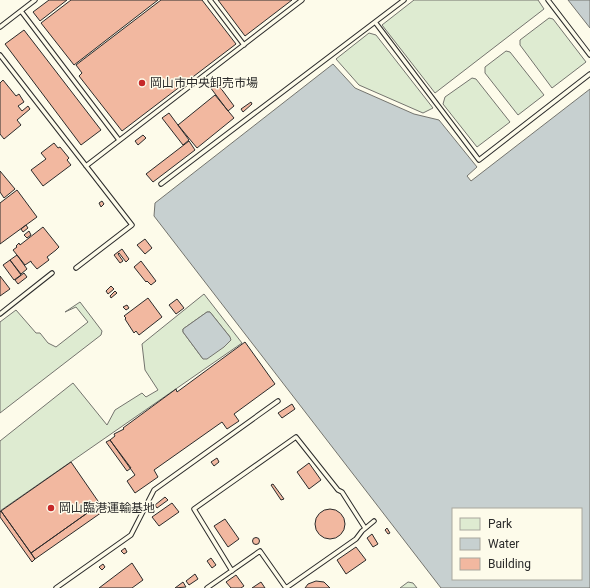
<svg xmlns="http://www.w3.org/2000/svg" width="590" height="588" viewBox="0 0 590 588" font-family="Roboto,'Noto Sans JP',sans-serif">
  <rect width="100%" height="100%" fill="#fdfbea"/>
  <path fill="#deebd1" stroke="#74746e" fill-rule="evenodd" d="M414,0H538L544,9L435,93L382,25Z
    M549,18L553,19L586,62L552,88L520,45V40Z
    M369,33L376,35L433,108L423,113L359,85L336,59Z
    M506,51L510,52L544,95L518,115L485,73V67Z
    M472,78L476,79L510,122L477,147L443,104L445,97Z
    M204,294L242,343L0,511V441L73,383L107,425L115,410L142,393L146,397L158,390L145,370L142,344ZM207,312H210L230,337L203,359L183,332V329Z
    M80,302L102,331L101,335L0,413V322L16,310L36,333H40L48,343L56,347L88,322L76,307L65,312Z
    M408,582L413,583L417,588H400Z"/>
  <path fill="#c7d0d0" stroke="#74746e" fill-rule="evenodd" d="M568,0H590V28Z
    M333,64L355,88L414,114L439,120L477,167L467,176L471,181L590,89V588H441L154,216L155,203ZM453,509H581V579H453Z
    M207,312H210L230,337L231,340L224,347L207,359H203L183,332V329Z"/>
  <path fill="#f2b8a0" stroke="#2b2b2b" d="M49,0H67L40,21L33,12Z
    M71,0H158L74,65L41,23Z
    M161,0H202L236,44L122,131L79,76L82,73L76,65Z
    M218,0H292L245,36Z
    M24,30L101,130L81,145L5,44Z
    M214,79L234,106L228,111L207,83Z
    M3,80L16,96L19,94L24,102L18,106L22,111L28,106L30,109L17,120L21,125L4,139L0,134V83Z
    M215,95L234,118L197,148L178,125Z
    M251,102L252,104L243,112L241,109Z
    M169,113L189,140L183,145L162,118Z
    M143,135L146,138L138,145L135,141Z
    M189,141L195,150L153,182L146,174Z
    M54,143L58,148L60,147L69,158L67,160L71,165L43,186L31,170L46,159L41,153Z
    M0,171L15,189L4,198L0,192Z
    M17,190L37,217L0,244V203Z
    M102,201L104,204L101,207L99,203Z
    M26,225L28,228L23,232L21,229Z
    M43,227L59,247L56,250L47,257L49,260L37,269L31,262V261L25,265L13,250L17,247L16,246L19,243L20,245Z
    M29,231L31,235L27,238L24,235Z
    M145,239L152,248L145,254L137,245Z
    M122,249L129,259L126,262L119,253L118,254L123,261L120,263L114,255Z
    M17,255L27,269L21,274L10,260Z
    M10,260L21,275L14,280L3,265Z
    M141,261L156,281L151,285L147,281L146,282L134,267Z
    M24,273L27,277L18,284L15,280Z
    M0,276L10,289L0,296Z
    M111,286L114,289L108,294L106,291Z
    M115,291L117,293L111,298L110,296Z
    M148,298L162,317L139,335L136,331L134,333L125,319L126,318L124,316Z
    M177,299L184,308L176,314L169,305Z
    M127,305L129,308L126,310L123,307Z
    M245,342L275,384L234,414L239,421L227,429L222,422L154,470L158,477L135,493L127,481L135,475L110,440L115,436L114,434L124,429L123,428L176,389L177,392Z
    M292,404L295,409L282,418L278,413Z
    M110,440L131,468L127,471L106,442Z
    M217,458L219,462L214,466L211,462Z
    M71,462L100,504L31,553L1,511Z
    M309,463L321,480L309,489L297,472Z
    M273,484L284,499L281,500L271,485Z
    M165,497L168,500L157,508L155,505Z
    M172,503L179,512L159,526L152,517Z
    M100,504L105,510L35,559L31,553Z
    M315 524a15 15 0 1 1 30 0a15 15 0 1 1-30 0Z
    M1,511L35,559L32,562L0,517V512Z
    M225,519L239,539L228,547L214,526Z
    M387,528L390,533L388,534L385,530Z
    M372,534L378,544L373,547L367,538Z
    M252.5 541a3.5 3.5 0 1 1 7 0a3.5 3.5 0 1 1-7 0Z
    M356,547L366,560L346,574L337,560Z
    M125,548L127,552L124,554L121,551Z
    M211,558L216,565L212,568L207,561Z
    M132,563L143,580L132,588H99Z
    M103,564L105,567L102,570L99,567Z
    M195,574L198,579L189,585L186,581Z
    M236,575L244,586L241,588H231L226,582Z
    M316,581L324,582L330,588H305L308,584Z
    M183,582L186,587L175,588Z
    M261,582L265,588H252Z"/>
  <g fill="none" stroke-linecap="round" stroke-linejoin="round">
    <g stroke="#2b2b2b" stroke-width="5.5">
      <path id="service" d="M210,0L244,45
        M548,0L590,55
        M21,11L119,140
        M375,22L479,160L590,74
        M0,27L35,0
        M0,55L132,225L76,268
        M86,166L302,0
        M161,184L404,0
        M0,314L52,273
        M232,571L194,509L296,437L338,490L342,492L365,528
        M56,588L131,535L154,490L278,401
        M207,588L260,551L286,588
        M286,588L356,539L362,531L374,521"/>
    </g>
    <use href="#service" stroke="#fdfbea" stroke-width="3.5"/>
  </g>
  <g fill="#c62828" stroke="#fdfbea" stroke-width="1.5">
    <circle cx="142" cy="83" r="4"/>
    <circle cx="51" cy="508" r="4"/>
  </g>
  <g text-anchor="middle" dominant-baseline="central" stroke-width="3" stroke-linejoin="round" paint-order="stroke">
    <g font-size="12" fill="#2b2b2b" stroke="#fdfbea" text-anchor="start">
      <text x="150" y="83">岡山市中央卸売市場</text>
      <text x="59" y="508">岡山臨港運輸基地</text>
    </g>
  </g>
  <rect x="452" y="508" width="130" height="72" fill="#fdfbea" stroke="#a9a89e"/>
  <rect x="460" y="518" width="20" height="12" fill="#deebd1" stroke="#a9a89e"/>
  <text x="488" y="528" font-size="12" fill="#2b2b2b">Park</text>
  <rect x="460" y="538" width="20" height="12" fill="#c7d0d0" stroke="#a9a89e"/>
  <text x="488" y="548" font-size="12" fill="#2b2b2b">Water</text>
  <rect x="460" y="558" width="20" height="12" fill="#f2b8a0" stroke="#a9a89e"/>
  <text x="488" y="568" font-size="12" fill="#2b2b2b">Building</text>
</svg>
